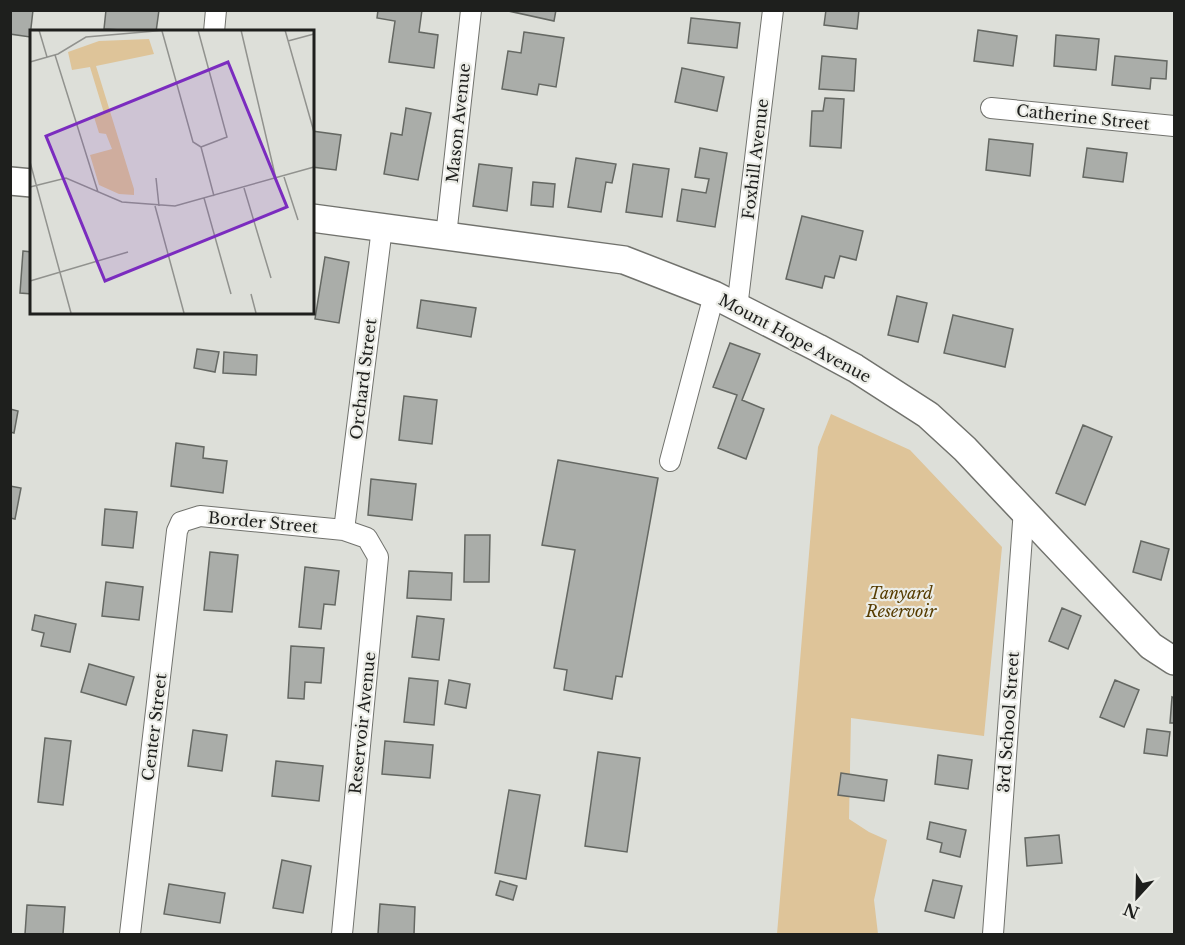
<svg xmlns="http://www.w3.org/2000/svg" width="1185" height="945" viewBox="0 0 1185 945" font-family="'Libre Baskerville',serif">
  <rect width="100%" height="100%" fill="#dddfd9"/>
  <path fill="#dec499" d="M831,414L910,450L1002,547L984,736L851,718L849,819L869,832L887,840L874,900L878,934H777L818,447Z"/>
  <path fill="#aaada9" stroke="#656863" stroke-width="1.5" d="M10,10H33L30,37L10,34Z
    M106,10H159L156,32L104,29Z
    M378,10H422L419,32L438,35L434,68L389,62L395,21L377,18Z
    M504,10H556L554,21Z
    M826,10H859L857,29L824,25Z
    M691,18L740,23L737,48L688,43Z
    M978,30L1017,36L1013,66L974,61Z
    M524,32L564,38L556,87L539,84L537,95L502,89L508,51L521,53Z
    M1056,35L1099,39L1096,70L1054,66Z
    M822,56L856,59L854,91L819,89Z
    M1115,56L1167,61L1166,79L1151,78L1150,89L1112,85Z
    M682,68L724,77L717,111L675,102Z
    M825,98L844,99L841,148L810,146L812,111H823Z
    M406,108L431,113L418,180L384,174L391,133L402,135Z
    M312,131L341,135L336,170L312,167Z
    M989,139L1033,144L1030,176L986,170Z
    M700,148L727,153L715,227L677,221L682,189L706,193L709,179L695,177Z
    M1087,148L1127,153L1123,182L1083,177Z
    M576,158L616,164L612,183L606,182L601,212L568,207Z
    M479,164L512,168L507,211L473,206Z
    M633,164L669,169L662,217L626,212Z
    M533,182L555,184L553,207L531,205Z
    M802,216L863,231L856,260L840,256L834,278L825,276L822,288L786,279Z
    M23,251L32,252V294L20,293Z
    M325,257L349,262L339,323L315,319Z
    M897,296L927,303L918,342L888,335Z
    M421,300L476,308L471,337L417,328Z
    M953,315L1013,329L1005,367L944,353Z
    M730,343L760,354L742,400L764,409L746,459L718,448L737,395L713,387Z
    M197,349L219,352L215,372L194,368Z
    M224,352L257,355L256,375L223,373Z
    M404,396L437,400L432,444L399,440Z
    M10,409L18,411L14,433L10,432Z
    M1083,425L1112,437L1085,505L1056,493Z
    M176,443L204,447L203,458L227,461L223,493L171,486Z
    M558,460L658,478L622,677L616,676L612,699L564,690L567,670L554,668L575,550L542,545Z
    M371,479L416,484L412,520L368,515Z
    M10,486L21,488L15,519L10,518Z
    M105,509L137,512L133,548L102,545Z
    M465,535H490L489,582H464Z
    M1141,541L1169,549L1161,580L1133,572Z
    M210,552L238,555L232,612L204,610Z
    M305,567L339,571L335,605L324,604L321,629L299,627Z
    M409,571L452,573L451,600L407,598Z
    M106,582L143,587L139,620L102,616Z
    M1062,608L1081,616L1068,649L1049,641Z
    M35,615L76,624L70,652L41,646L44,633L32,630Z
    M417,616L444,619L439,660L412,657Z
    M291,646L324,648L321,683L305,682L304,699L288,698Z
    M89,664L134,677L126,705L81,692Z
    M409,678L438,681L434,725L404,722Z
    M449,680L470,684L466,708L445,704Z
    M1115,680L1139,690L1124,727L1100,717Z
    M1172,697L1174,698V723H1170Z
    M1147,729L1170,732L1167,756L1144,753Z
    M193,730L227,735L222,771L188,766Z
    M45,738L71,741L63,805L38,802Z
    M385,741L433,745L430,778L382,774Z
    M598,752L640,758L627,852L585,846Z
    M938,755L972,760L968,789L935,784Z
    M276,761L323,766L319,801L272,796Z
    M841,773L887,780L884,801L838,795Z
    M509,790L540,795L526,879L495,873Z
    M930,822L966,830L960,857L940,852L942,843L927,839Z
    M1059,835L1062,863L1027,866L1025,838Z
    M282,860L311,866L303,913L273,908Z
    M933,880L962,886L954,918L925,911Z
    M500,881L517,886L513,900L496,895Z
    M169,884L225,893L220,923L164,914Z
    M380,904L415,907L414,934H378Z
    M27,905L65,907L63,934H25Z"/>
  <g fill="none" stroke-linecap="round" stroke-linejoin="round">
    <g stroke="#71726d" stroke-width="22">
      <path id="street" d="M214,32L216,10
        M991,108L1174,126
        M446,236L471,10
        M737,308L773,10
        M670,461L714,295
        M344,530L382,228
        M130,934L177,531L181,522L200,516L344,530L367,538L378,557L342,934
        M993,934L1024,509"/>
    </g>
    <g stroke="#71726d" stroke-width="30">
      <path id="secondary" d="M10,181L32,183
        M312,218L624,260L714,295L818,348L855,368L928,415L965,449L1151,646L1174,661"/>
    </g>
    <use href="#street" stroke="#fff" stroke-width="20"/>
    <use href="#secondary" stroke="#fff" stroke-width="27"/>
  </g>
  <g text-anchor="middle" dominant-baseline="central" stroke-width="4.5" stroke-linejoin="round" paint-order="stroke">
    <g font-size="16" fill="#1e1f1d" stroke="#ebece6">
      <text transform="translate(1083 117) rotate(6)">Catherine Street</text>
      <text transform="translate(458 123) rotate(-84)">Mason Avenue</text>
      <text transform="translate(755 159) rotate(-83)">Foxhill Avenue</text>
      <text transform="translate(795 338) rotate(28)">Mount Hope Avenue</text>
      <text transform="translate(363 379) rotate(-83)">Orchard Street</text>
      <text transform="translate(263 522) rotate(5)">Border Street</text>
      <text transform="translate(1008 722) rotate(-86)">3rd School Street</text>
      <text transform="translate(362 723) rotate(-84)">Reservoir Avenue</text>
      <text transform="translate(154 727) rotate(-83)">Center Street</text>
    </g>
    <g font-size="16" font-style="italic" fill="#563c01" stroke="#ebece6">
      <text x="901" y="593">Tanyard<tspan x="901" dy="18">Reservoir</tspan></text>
    </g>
  </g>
  <g transform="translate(30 30)">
    <rect width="284" height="284" fill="#dddfd9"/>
    <path d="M119,9L124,24L66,36L104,159V165L89,164L69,155L60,125L82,119L76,104L69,103L64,87L74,83L60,37L42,40L38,22L69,11Z" fill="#dec499"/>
    <path fill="none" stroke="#91928e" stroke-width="1.5" d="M9,0L17,27M168,0L197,107L171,117M211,0L246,149M255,0L284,102M132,1L163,112L171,117M258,11L284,4M25,25L68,162M0,32L28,24L56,7L137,0M171,117L184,166M0,132L41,283M254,147L268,190M126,148L129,176M0,157L36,148L92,172L145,176L284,137M214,158L241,248M174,168L201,264M125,176L154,283M0,251L98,222M221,264L226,283"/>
    <path fill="#7b2cbf" fill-opacity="0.15" stroke="#7b2cbf" stroke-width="3" d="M198,32L257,177L75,251L16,106Z"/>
    <rect width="284" height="284" fill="none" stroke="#1e1f1d" stroke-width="3"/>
  </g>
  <rect width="1185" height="945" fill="none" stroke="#1e1f1d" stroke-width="24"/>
  <g transform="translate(1137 897) rotate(202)" stroke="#ebece6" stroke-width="4.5" paint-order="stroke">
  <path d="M0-4.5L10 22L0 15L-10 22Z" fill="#1e1f1d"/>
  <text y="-9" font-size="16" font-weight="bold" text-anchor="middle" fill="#1e1f1d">N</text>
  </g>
</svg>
